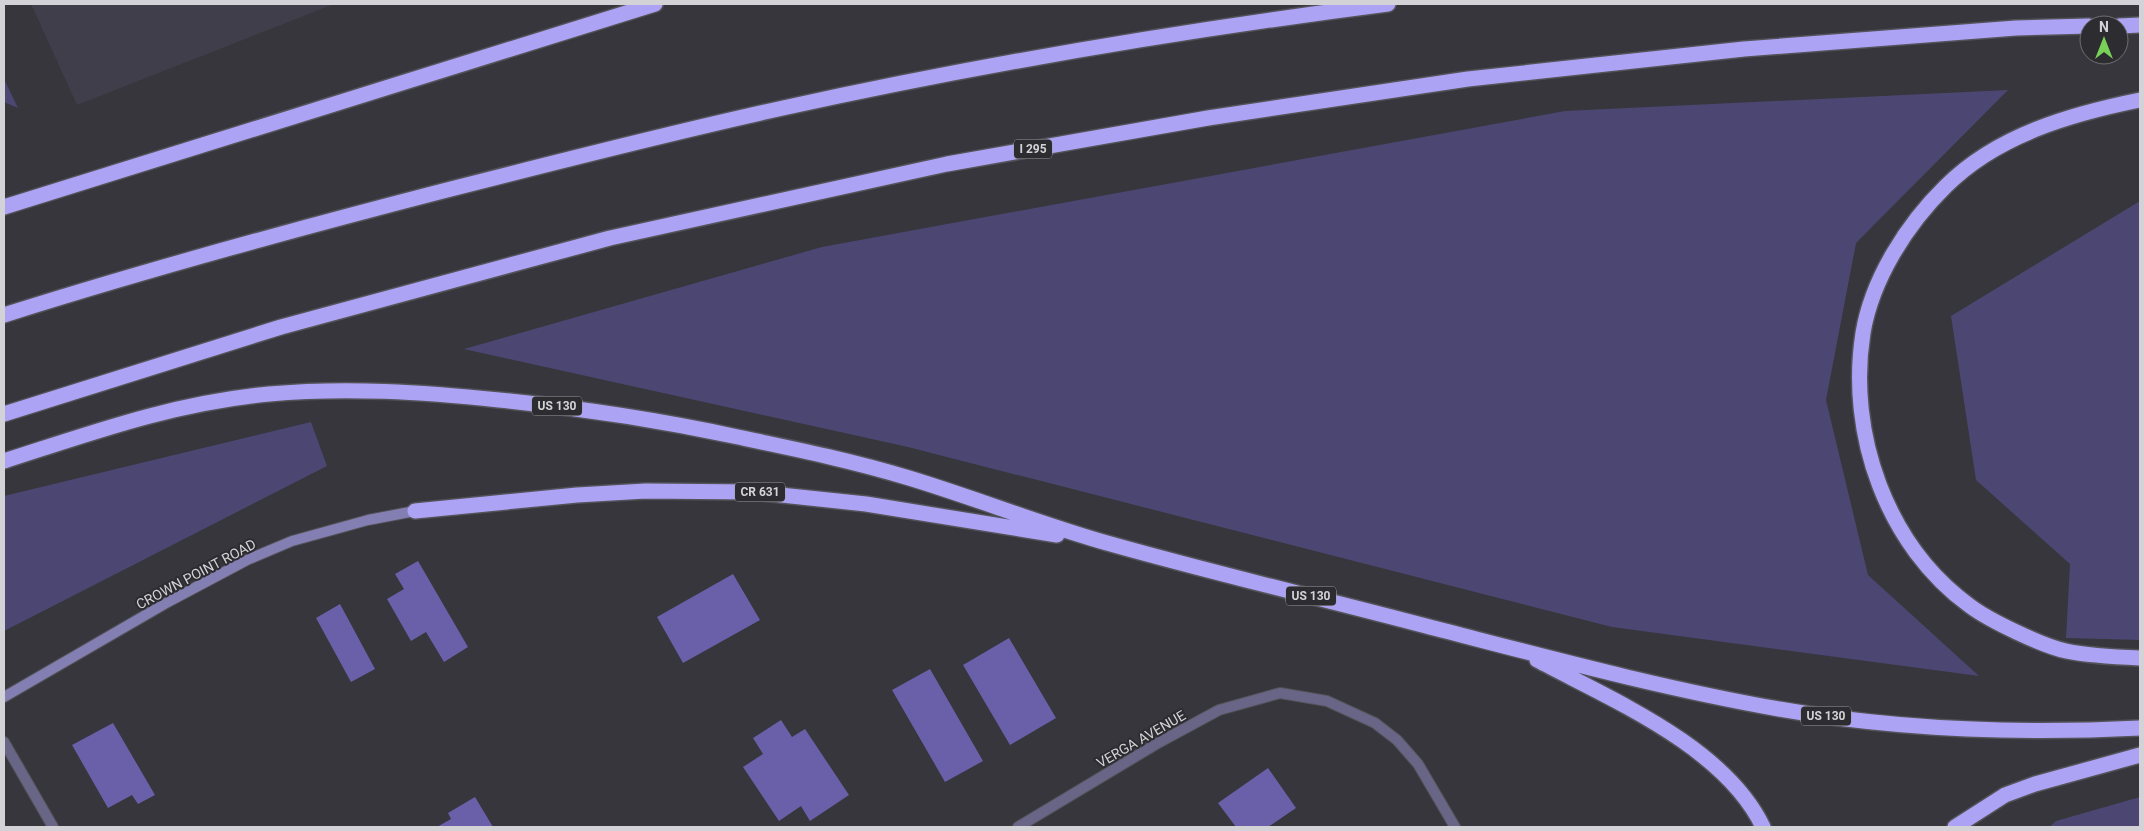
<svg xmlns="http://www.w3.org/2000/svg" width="2144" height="831" viewBox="0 0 2144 831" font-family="Roboto,sans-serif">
  <rect width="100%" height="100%" fill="#36363c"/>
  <path fill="#3f3e4a" d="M31,4H334L77,105Z"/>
  <path fill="#4c4772" d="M4,79L18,108L4,102Z
    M2008,90L1856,243L1826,400L1868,575L1979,676L1612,627L908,447L464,349L822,247L1565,111Z
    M2140,201V640L2066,638L2070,564L1976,480L1951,316Z
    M311,422L327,466L4,631V496Z
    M2140,797V827H2049L2056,821Z"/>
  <path fill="#6a60aa" d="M418,561L468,647L444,662L426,632L411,641L387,599L404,589L395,574Z
    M733,574L760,620L683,663L657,617Z
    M340,604L375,669L351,682L316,618Z
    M1009,638L1056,718L1010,745L963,665Z
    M930,669L983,761L945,782L892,690Z
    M781,720L792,737L805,729L849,795L810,821L801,806L779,821L743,767L763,754L753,738Z
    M113,723L155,795L138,804L132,795L108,808L72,745Z
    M1268,768L1296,808L1268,827H1236L1218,803Z
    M475,797L493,827H437L451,819L448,813Z"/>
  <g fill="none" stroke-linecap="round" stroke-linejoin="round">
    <g stroke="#525258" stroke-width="12">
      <path id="street" d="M4,742L53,827
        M1018,827L1158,743L1219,710L1280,693L1327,701L1375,723L1397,740L1418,764L1455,827"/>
    </g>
    <g stroke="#525258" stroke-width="12">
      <path id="secondary" d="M4,697L168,602L247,560L292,541L368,520L415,511"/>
    </g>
    <g stroke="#525258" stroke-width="18">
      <path id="highway" d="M2119,26L2140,25
        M2140,100C2071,114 1997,135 1946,186C1907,224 1872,279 1863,333C1847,434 1887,546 1970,606C1990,621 2043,646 2066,651C2090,656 2115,657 2140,658
        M4,207L655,4
        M4,315C149,269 296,229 443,191C556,162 669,133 783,108C983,64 1185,30 1388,4
        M4,414L281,327L610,238L947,164L1208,118L1468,79L1744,49L2016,28L2089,26
        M4,461C94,432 174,403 269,394C346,387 423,392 499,400C580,408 659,420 738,437C795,449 853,461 909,478C975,498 1040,524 1107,543C1213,573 1320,598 1426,626C1543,656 1660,688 1779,709C1898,730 2020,734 2140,728
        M415,511L577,495L646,491L752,492L866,504L1057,535
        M1537,660C1612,700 1725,747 1763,827
        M1955,827L2005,795L2035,784L2140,755"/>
    </g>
    <use href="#street" stroke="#686586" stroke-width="10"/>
    <use href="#secondary" stroke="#847fb3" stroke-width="10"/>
    <use href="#highway" stroke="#aca3f4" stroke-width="15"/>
  </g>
  <g text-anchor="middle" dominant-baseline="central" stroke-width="4" stroke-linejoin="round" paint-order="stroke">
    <g fill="#2c2c31" stroke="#a1a1a5" stroke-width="1">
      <rect x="1014" y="139.5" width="38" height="19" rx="4"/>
      <rect x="532" y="396.5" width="50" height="19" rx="4"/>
      <rect x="735" y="482.5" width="50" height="19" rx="4"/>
      <rect x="1286" y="586.5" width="50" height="19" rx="4"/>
      <rect x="1801" y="706.5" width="50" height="19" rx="4"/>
    </g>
    <g font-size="12" font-weight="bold" fill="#d3d3d7">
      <text x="1033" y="149">I 295</text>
      <text x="557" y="406">US 130</text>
      <text x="760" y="492">CR 631</text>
      <text x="1311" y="596">US 130</text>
      <text x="1826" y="716">US 130</text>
    </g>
    <g font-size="14" fill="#d3d3d7" stroke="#2c2c31">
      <text transform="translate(196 574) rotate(-28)">CROWN POINT ROAD</text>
      <text transform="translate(1141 739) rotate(-30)">VERGA AVENUE</text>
    </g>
  </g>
  <rect width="2144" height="831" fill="none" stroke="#d3d3d7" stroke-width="10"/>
  <g transform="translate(2104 40)"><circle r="24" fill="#2c2c31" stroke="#6f6f73"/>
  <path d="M0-4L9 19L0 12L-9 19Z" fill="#79d158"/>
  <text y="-8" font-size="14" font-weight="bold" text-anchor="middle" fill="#d3d3d7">N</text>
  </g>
</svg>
